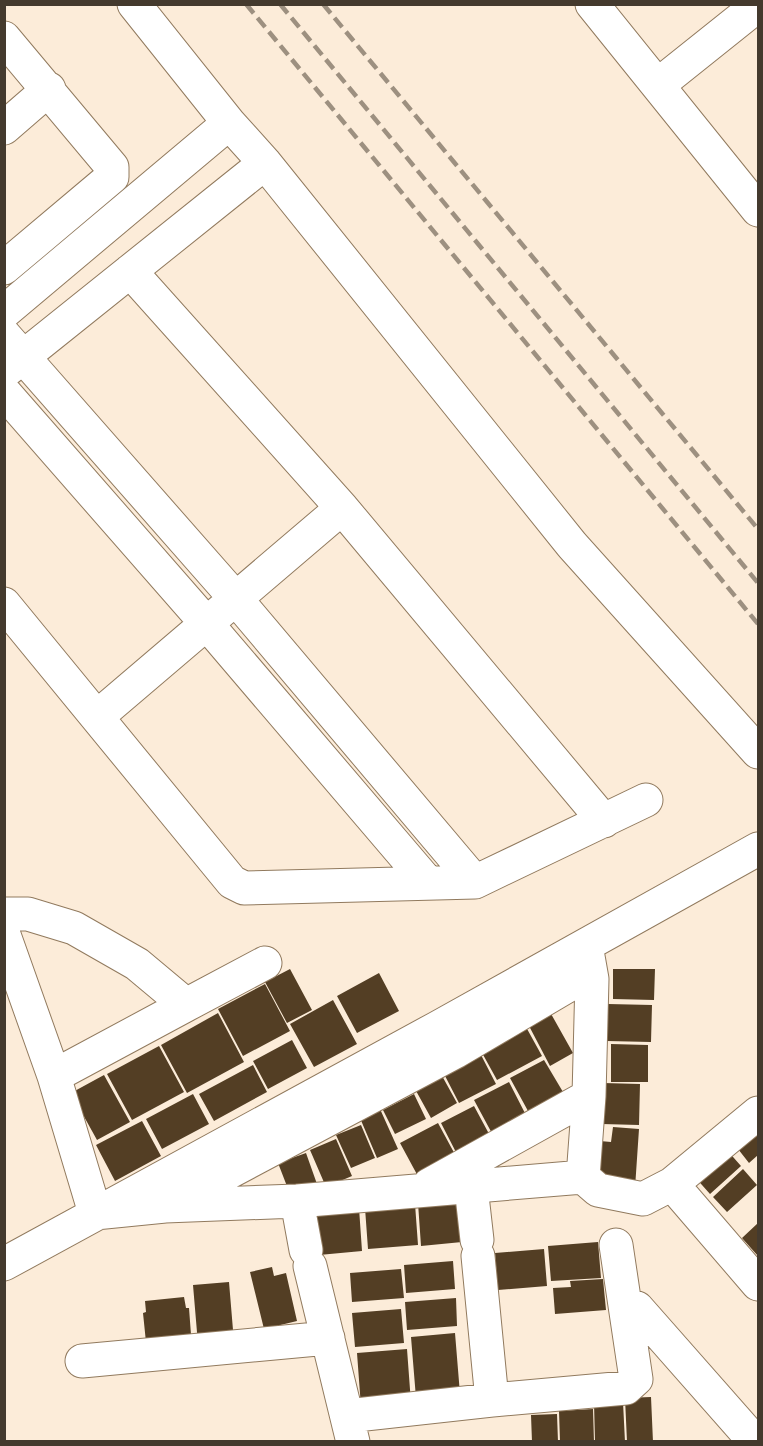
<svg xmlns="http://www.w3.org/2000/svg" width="763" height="1446" viewBox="0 0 763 1446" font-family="Quicksand,sans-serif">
  <rect width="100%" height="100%" fill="#fcecd9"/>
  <path fill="#533e24" d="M290,969L312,1010L287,1023L265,982Z
    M613,969H655L654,1000L613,999Z
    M379,973L399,1011L357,1033L337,996Z
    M265,984L290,1031L243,1056L218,1009Z
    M333,1000L357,1044L314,1067L290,1024Z
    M608,1004L652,1005L651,1042L607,1041Z
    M550,1012L573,1053L550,1066L528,1024Z
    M218,1013L244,1062L187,1093L161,1045Z
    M526,1027L542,1056L497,1080L481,1051Z
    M292,1040L307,1068L268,1089L253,1061Z
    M611,1044L648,1045V1082H611Z
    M159,1046L184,1092L132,1120L107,1074Z
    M480,1053L496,1084L459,1103L443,1072Z
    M544,1060L563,1092L528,1111L510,1078Z
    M253,1065L267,1092L214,1121L199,1094Z
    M441,1074L457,1103L431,1118L415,1089Z
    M104,1075L130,1122L97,1140L71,1093Z
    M509,1082L529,1121L495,1139L474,1100Z
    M603,1083L640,1084L639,1125L602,1124Z
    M193,1094L209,1124L162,1149L146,1119Z
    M414,1094L426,1119L395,1134L383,1110Z
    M474,1106L495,1145L461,1162L441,1123Z
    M380,1109L398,1149L377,1158L360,1118Z
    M758,1118V1155L749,1163L731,1140Z
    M142,1121L161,1156L115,1181L96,1145Z
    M438,1123L458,1160L420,1180L400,1143Z
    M361,1125L375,1158L351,1168L336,1135Z
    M613,1127L639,1129L635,1188L596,1185L600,1141L611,1142Z
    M336,1139L352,1176L326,1187L310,1150Z
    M726,1149L741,1166L710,1194L694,1176Z
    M306,1153L317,1184L290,1194L278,1163Z
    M743,1169L757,1185L727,1212L713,1197Z
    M460,1200L462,1242L421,1246L418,1203Z
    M415,1204L418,1245L368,1249L365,1208Z
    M359,1208L362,1251L319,1255L316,1211Z
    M758,1223V1256L742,1238Z
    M598,1242L601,1278L551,1281L548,1246Z
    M544,1249L547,1286L498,1290L495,1253Z
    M453,1261L455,1289L406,1293L404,1265Z
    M272,1267L274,1276L286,1273L297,1321L264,1329L250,1272Z
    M401,1269L404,1298L352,1302L350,1273Z
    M603,1279L606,1310L555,1314L553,1288L571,1287L570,1281Z
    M229,1282L234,1342L198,1344L193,1285Z
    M184,1297L186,1308H189L192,1348L147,1352L143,1313L146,1312L145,1301Z
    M456,1298L457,1326L407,1330L405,1302Z
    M401,1309L404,1343L355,1347L352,1313Z
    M455,1333L460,1394L416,1398L411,1337Z
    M407,1349L411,1403L361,1407L357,1353Z
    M651,1397L653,1442H627L625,1398Z
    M623,1402L625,1442H595L594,1403Z
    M593,1409L594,1442H560L559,1411Z
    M557,1414L558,1442H532L531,1415Z"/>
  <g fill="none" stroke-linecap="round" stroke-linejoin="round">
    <g stroke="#917a5e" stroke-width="35">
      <path id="minor" d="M134,4L229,123L265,163L572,545L758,752
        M592,4L758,210
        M4,38L112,167V177L4,268
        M658,85L758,5
        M4,128L49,89
        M130,271L342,508L604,821
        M4,312L229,123
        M4,335L236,599L475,882
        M8,369L265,163
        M4,392L207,624L428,883
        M4,604L232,882L244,888L475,882L646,800
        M98,716L342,508
        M4,914H28L74,928L137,964L186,1005L265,963
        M4,935L54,1076L186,1005
        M442,1034L455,1052L579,979H592L586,945
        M54,1076L95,1213L165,1206L297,1201L583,1177L598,1190L643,1199L672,1184L758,1113
        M583,1177L589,1096L592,979
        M672,1184L758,1284
        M429,1185L589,1096
        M471,1187L477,1240
        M297,1201L306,1250
        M173,1202L455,1052
        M478,1256L492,1400
        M4,1264L437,1028L758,849
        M310,1266L353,1442
        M637,1308L755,1442
        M82,1361L328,1338
        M347,1416L492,1400L626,1388L636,1379L616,1245"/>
    </g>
    <use href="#minor" stroke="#fff" stroke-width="33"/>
    <path stroke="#9d9080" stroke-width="4.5" stroke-dasharray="12 6" stroke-linecap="butt" d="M246,4L758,624
      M280,4L758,583
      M323,4L758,529"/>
  </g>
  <rect width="763" height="1446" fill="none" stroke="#443a2e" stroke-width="12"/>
</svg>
